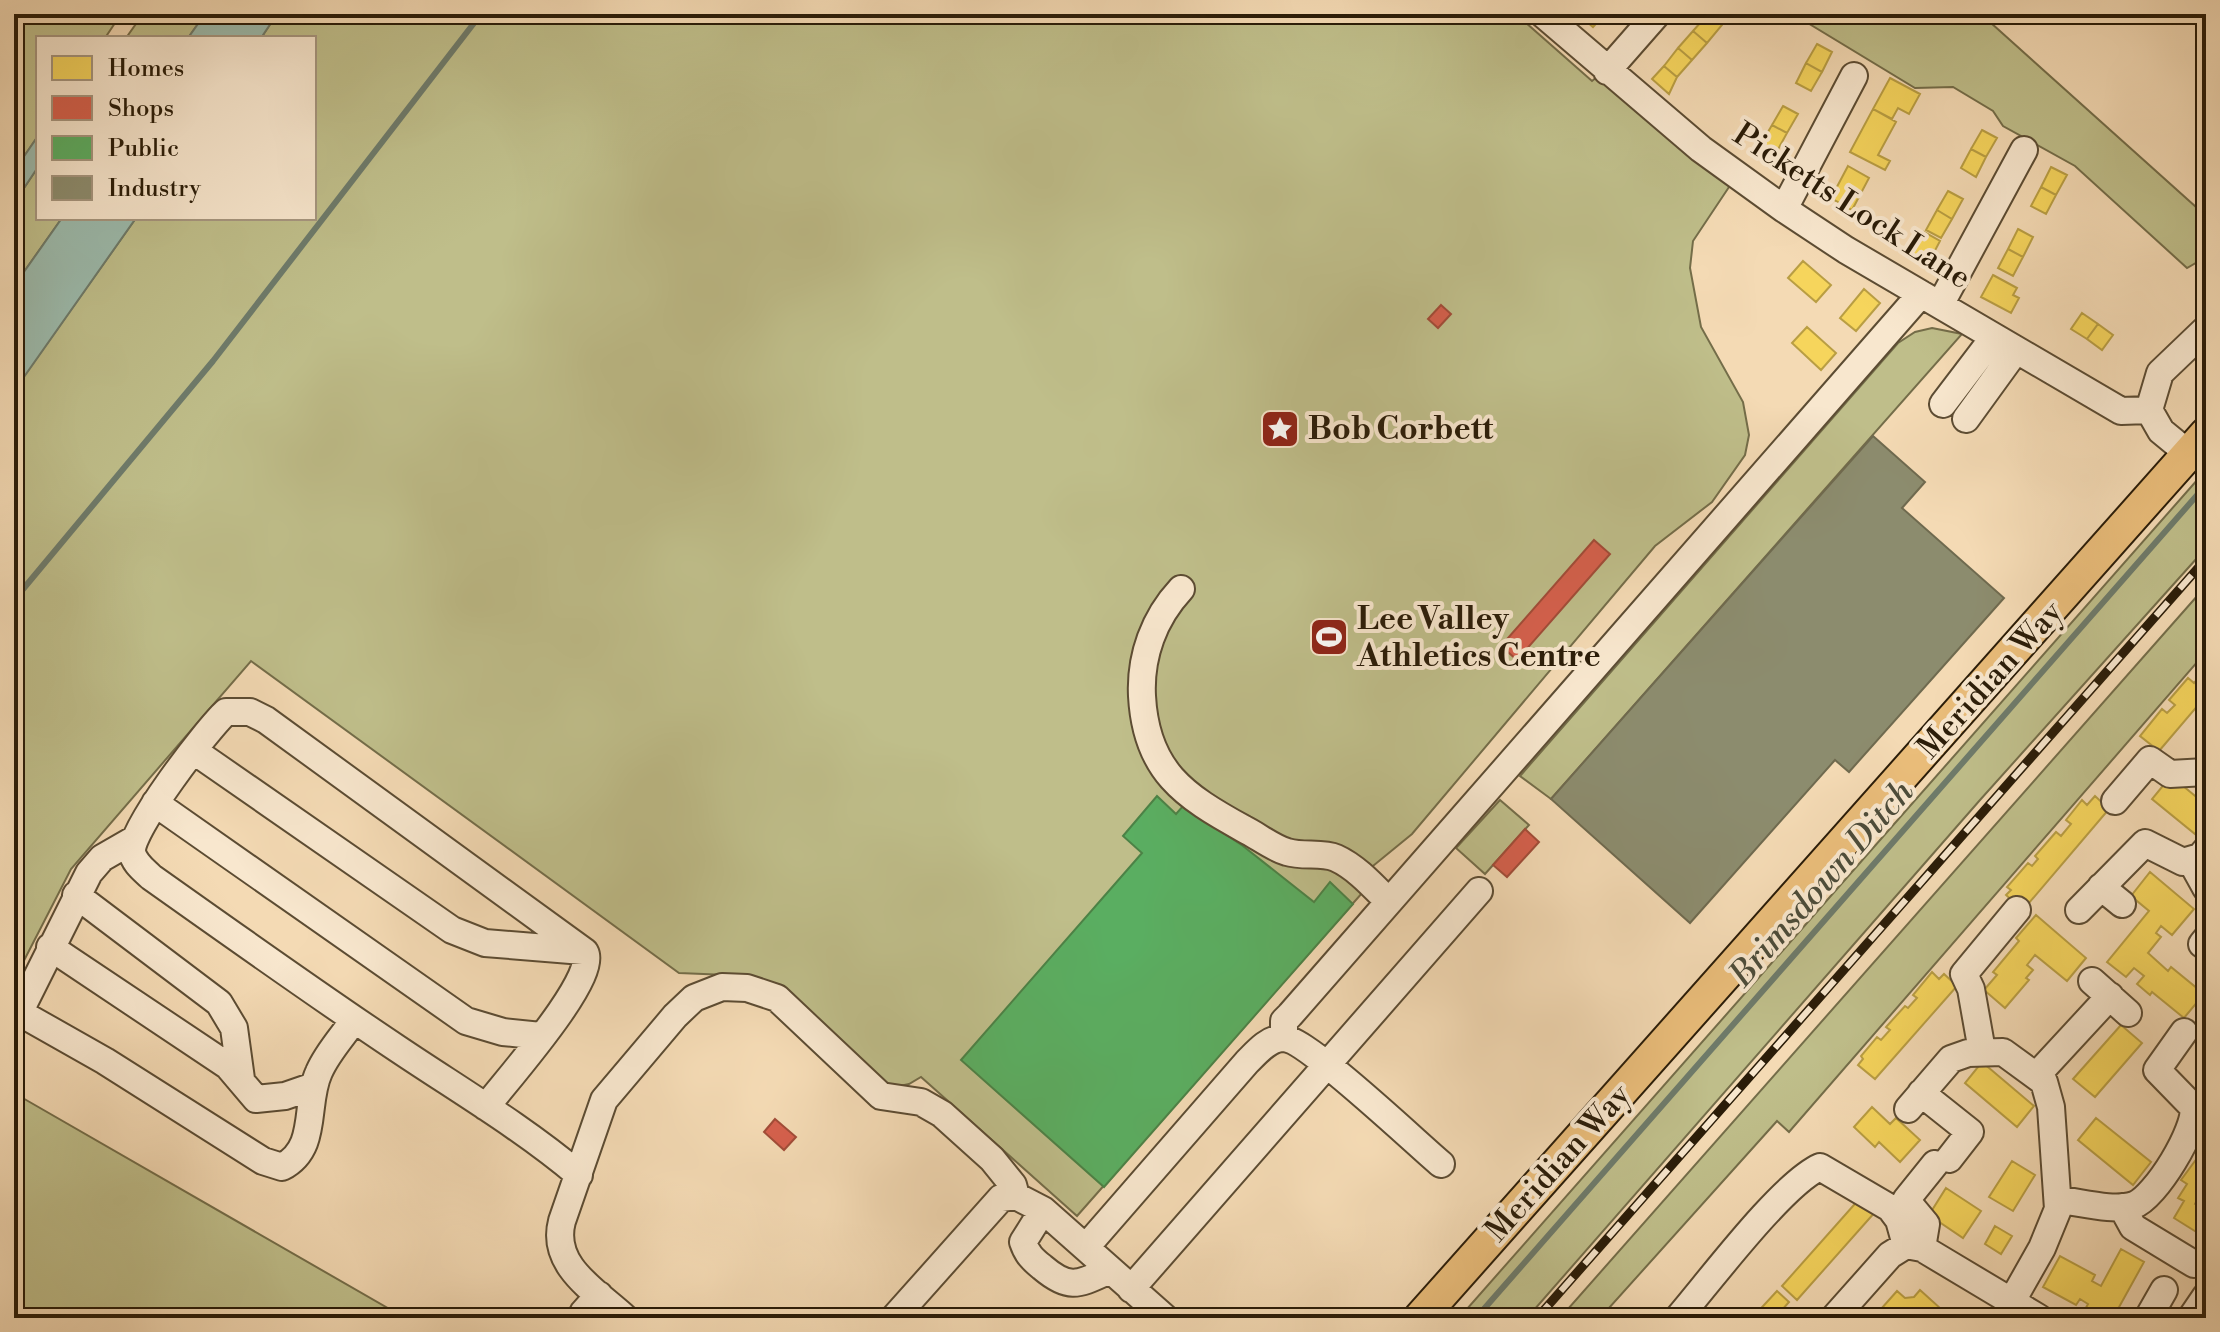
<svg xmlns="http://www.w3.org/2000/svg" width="2220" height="1332" viewBox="0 0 2220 1332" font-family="'Libre Bodoni',serif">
  <rect width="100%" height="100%" fill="#f4dab4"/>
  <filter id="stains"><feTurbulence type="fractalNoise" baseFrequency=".0025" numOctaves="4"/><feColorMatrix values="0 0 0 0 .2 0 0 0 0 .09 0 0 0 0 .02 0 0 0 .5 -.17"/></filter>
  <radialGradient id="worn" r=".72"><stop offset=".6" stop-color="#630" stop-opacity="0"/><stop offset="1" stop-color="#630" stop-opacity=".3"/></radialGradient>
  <path fill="#bfbe8a" stroke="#746d49" stroke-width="2" d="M14,14H121L105,38H38V136L14,171Z
    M143,14H205L188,38H126Z
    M277,14H1516L1592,81L1598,76L1731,184L1693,241L1690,268L1701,327L1743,402L1749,435L1745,455L1712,502L1655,546L1412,834L1368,870L1363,892L1077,1216L921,1077L909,1084L890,1088L783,989L752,976L679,973L251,661L71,869L14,980V390L136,218H314V38H261Z
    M1793,14H1981L2206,216V257L2187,268L2075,166L2003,126L1993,111L1953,87L1915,88Z
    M38,167V218H62L14,286V203Z
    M1932,328L1962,334L1551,799L1520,776L1898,343L1915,332Z
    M2206,470V548L1980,800L1527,1318H1459Z
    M2206,586V652L1789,1132L1777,1121L1600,1318H1560Z
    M1500,800L1529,825L1485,874L1456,848Z
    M14,1093L405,1318H14Z"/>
  <path fill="#9cbbad" stroke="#6e7b6b" stroke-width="2" d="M205,14H277L261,38H188Z
    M38,136V167L14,203V171Z
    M62,218H136L14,391V286Z"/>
  <path fill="#f6d55c" stroke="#b99e43" stroke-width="2" d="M1578,14H1605L1593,27Z
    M1708,14L1722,25L1707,43L1693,31Z
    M1693,31L1707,43L1692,60L1678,48Z
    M1817,44L1832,52L1822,72L1806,63Z
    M1678,48L1692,60L1677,77L1664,66Z
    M1806,63L1822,72L1811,91L1796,83Z
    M1664,66L1677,77L1669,94L1652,79Z
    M1890,78L1920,94L1909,114L1898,108L1892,119L1873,109Z
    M1783,106L1798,114L1787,133L1772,125Z
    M1873,109L1896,122L1878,155L1890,161L1885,170L1850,152Z
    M1772,125L1787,133L1776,153L1761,144Z
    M1982,130L1997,138L1986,157L1971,149Z
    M1971,149L1986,157L1976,177L1961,168Z
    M1848,166L1869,178L1852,210L1831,198Z
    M2051,167L2067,175L2056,195L2041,187Z
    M2041,187L2056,195L2046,214L2031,206Z
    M1948,191L1963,199L1952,219L1937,210Z
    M1937,210L1952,219L1941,238L1926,230Z
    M2018,229L2033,237L2023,257L2008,249Z
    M1915,232L1922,236L1924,232L1940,241L1929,262L1906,250Z
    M2008,249L2023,257L2013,276L1998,268Z
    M1803,261L1831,285L1816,302L1788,278Z
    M1993,275L2017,288L2013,295L2019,298L2011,313L1981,297Z
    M1864,289L1880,303L1856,331L1840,318Z
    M2082,313L2098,324L2087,339L2071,329Z
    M2098,324L2113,335L2102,350L2087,339Z
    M1807,327L1836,353L1821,370L1792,343Z
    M2206,659V696L2159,751L2140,736L2162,709L2167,713L2175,705L2169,700L2188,678L2194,683L2202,673L2197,670Z
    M2171,776L2206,805V821L2195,834L2152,799Z
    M2095,796L2109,809L2023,910L2006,895L2011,890L2007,887L2028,863L2032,866L2038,859L2035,856L2056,832L2061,836L2071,824L2066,820L2082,800L2087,805Z
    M2150,872L2194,909L2172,935L2161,926L2156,933L2161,937L2148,953L2168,971L2171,967L2204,994L2184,1018L2152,992L2150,995L2137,984L2144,976L2134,968L2126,977L2107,962L2149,911L2131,896Z
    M2036,915L2086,958L2067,981L2035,955L2027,965L2033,970L2026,978L2029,980L2005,1008L1984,990L1997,975L1993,972L2019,941L2016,938Z
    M1932,972L1939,979L1944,974L1957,986L1875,1079L1858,1065L1863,1059L1861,1056L1877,1037L1881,1040L1890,1030L1886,1027L1905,1006L1908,1008L1917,998L1913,995Z
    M2121,1025L2142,1043L2095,1097L2073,1079Z
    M1982,1062L2034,1106L2017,1127L1965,1083Z
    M1872,1107L1890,1124L1896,1118L1920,1140L1900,1162L1879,1142L1875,1147L1854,1127Z
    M2096,1118L2151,1162L2133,1185L2078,1140Z
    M2206,1146V1196L2200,1195L2195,1204L2206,1211V1238L2174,1218L2184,1201L2178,1198L2187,1184L2181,1180Z
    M2012,1161L2035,1175L2013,1211L1989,1197Z
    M1946,1188L1981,1211L1963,1238L1929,1215Z
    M1861,1197L1876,1211L1797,1300L1782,1286Z
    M1995,1226L2012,1236L2001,1254L1985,1244Z
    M2121,1249L2144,1262L2113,1318H2088L2082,1315L2088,1304L2080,1299L2076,1305L2043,1287L2060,1256L2095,1275L2092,1281L2101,1286Z
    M1920,1290L1940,1308L1932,1318H1919L1910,1310L1903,1318H1873L1897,1291L1905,1298L1914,1297Z
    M1777,1291L1789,1302L1775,1318H1752Z"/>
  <path fill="#d6604d" stroke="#a24c38" stroke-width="2" d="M1441,305L1451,314L1438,328L1428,319Z
    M1594,540L1610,554L1517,660L1501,646Z
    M1525,829L1539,842L1507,877L1493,865Z
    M775,1119L796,1137L784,1150L764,1132Z"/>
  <path fill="#5aae61" stroke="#4c8246" stroke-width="2" d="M1157,796L1176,814L1183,806L1243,846L1314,902L1330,882L1353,904L1104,1187L961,1060L1142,853L1123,836Z"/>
  <path fill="#8c8c6e" stroke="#6f6a4f" stroke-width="2" d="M1873,436L1925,482L1902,508L2004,598L1849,772L1835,760L1690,923L1551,799Z"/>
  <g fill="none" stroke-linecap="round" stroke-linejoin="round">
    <path stroke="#6e7b6b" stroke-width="6" d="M14,600L213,361L481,14
      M1476,1318L2206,485"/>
    <g stroke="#5c4c33" stroke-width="30">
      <path id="minor" d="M1543,14L1701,149L1784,209L1846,250L2121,411L2149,410
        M1607,71L1657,14
        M1784,209L1854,76
        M1940,305L2024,150
        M1943,404L1994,337
        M1966,419L2016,350
        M2189,454L2161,431L2149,410L2160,373L2206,329
        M1181,589C1154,618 1140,656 1142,696C1146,771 1184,796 1244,829C1258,836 1273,848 1287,852C1303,857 1322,852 1336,858C1356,867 1373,886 1388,901
        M194,751L452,930L485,943L583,951
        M2115,801L2150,760L2170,774L2206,772
        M155,803L466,1021L503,1032L541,1036
        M135,839L102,858L89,873L24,1003L23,1012L29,1018L105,1061L263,1161L282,1167C319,1148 304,1104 319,1072C327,1053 343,1036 354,1020
        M2191,861L2206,888
        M2101,887L2122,904
        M76,895L219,1003L234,1028L241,1079
        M2079,910L2145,843L2183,862L2200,857L2206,850
        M2202,944L2206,939
        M50,947L228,1066L256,1099L285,1096L314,1086
        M2092,981L2128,1013
        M1284,1037V1021L1290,1015L1921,294
        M1982,1051L1971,989L1964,974L2017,910
        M2037,1075L2110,996
        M1921,1093L1970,1132L1949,1159
        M486,1107C505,1082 599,977 585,952L266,720L250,712H226C208,728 129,831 132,852C134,863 144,870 151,877C233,935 314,993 398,1049C459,1090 522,1127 579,1175
        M1908,1109L1951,1059L1968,1053L2003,1052L2044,1082L2051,1107L2058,1209L2042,1248L2012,1301
        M2059,1200C2080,1202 2113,1212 2134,1205C2155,1198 2198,1128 2193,1107L2157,1070L2184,1032
        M2122,1207L2133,1227L2194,1264
        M1043,1210L1023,1242C1027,1254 1032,1259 1042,1267C1070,1291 1079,1284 1110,1270
        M1086,1247L1247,1062C1257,1052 1268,1039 1282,1038C1305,1037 1417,1144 1441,1164
        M1922,1248L1926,1224L1906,1200L1935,1164
        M1131,1289L1479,891
        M590,1318L583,1313L599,1295
        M625,1318C596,1291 550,1266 562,1221L604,1100L675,1016L694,998L722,987L747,988L777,998L881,1096L921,1102L942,1114L992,1159L1013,1185L1016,1196
        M894,1318L1001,1198L1016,1196L1043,1210L1165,1318
        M1678,1318C1709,1282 1782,1184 1820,1167L1890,1208L1899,1220L1906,1245
        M1834,1318L1890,1255L1906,1245L1922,1248L2039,1318
        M2148,1318L2164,1290
        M2191,1318L2206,1296"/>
    </g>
    <g stroke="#2a1c08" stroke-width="36">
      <path id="major" d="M1420,1318L2206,434"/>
    </g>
    <use href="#minor" stroke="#f8e7ce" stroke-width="26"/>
    <use href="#major" stroke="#eabd7a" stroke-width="32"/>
    <g stroke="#2a1c08" stroke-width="9">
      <path id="rail" d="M1537,1318L2206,559"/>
    </g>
    <use href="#rail" stroke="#f8e7ce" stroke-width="6" stroke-dasharray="18" stroke-linecap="butt"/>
  </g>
  <defs>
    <g id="sight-square" transform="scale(2)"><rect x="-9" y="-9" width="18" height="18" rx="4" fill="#8f2418" stroke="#f8e7ce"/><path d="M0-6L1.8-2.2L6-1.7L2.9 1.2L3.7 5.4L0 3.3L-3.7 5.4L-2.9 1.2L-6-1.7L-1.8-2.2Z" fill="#fff"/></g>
    <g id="stadium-square" transform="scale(2)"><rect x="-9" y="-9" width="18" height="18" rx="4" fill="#8f2418" stroke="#f8e7ce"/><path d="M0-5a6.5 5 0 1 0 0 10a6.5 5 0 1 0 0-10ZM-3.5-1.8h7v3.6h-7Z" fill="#fff"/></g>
  </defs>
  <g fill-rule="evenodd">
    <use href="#sight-square" x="1280" y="429"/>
    <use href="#stadium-square" x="1329" y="637"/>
  </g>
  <g text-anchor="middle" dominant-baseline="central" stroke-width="8" stroke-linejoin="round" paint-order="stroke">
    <g font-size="32" fill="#2a1c08" stroke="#f8e7ce">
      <text transform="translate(1852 206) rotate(33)">Picketts Lock Lane</text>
      <text transform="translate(1990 680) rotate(-48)">Meridian Way</text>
      <text transform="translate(1558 1163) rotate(-48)">Meridian Way</text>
    </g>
    <g font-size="32" font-weight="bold" fill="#2a1c08" stroke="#f8e7ce" text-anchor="start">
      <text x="1308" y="429">Bob Corbett</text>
      <text x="1357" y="619">Lee Valley<tspan x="1357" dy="37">Athletics Centre</tspan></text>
    </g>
    <g font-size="34" font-style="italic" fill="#4c4c3a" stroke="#f8e7ce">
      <text transform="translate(1822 884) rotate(-49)">Brimsdown Ditch</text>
    </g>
  </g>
  <rect width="2220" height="1332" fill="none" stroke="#f4dab4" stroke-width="48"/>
  <rect x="16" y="16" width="2188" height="1300" fill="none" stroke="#2a1c08" stroke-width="4"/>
  <rect x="24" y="24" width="2172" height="1284" fill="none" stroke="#2a1c08" stroke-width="2"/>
  <rect x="36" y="36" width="280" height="184" fill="#f8e7ce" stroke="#a6967f" stroke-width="2"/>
  <rect x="52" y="56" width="40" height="24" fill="#f6d55c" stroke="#a6967f" stroke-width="2"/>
  <text x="108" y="76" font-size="24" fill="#2a1c08">Homes</text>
  <rect x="52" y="96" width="40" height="24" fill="#d6604d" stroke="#a6967f" stroke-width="2"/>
  <text x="108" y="116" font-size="24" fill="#2a1c08">Shops</text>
  <rect x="52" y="136" width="40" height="24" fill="#5aae61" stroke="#a6967f" stroke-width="2"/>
  <text x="108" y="156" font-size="24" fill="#2a1c08">Public</text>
  <rect x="52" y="176" width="40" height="24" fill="#8c8c6e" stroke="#a6967f" stroke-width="2"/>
  <text x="108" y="196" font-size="24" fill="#2a1c08">Industry</text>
  <rect width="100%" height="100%" filter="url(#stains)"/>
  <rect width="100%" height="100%" fill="url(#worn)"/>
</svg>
